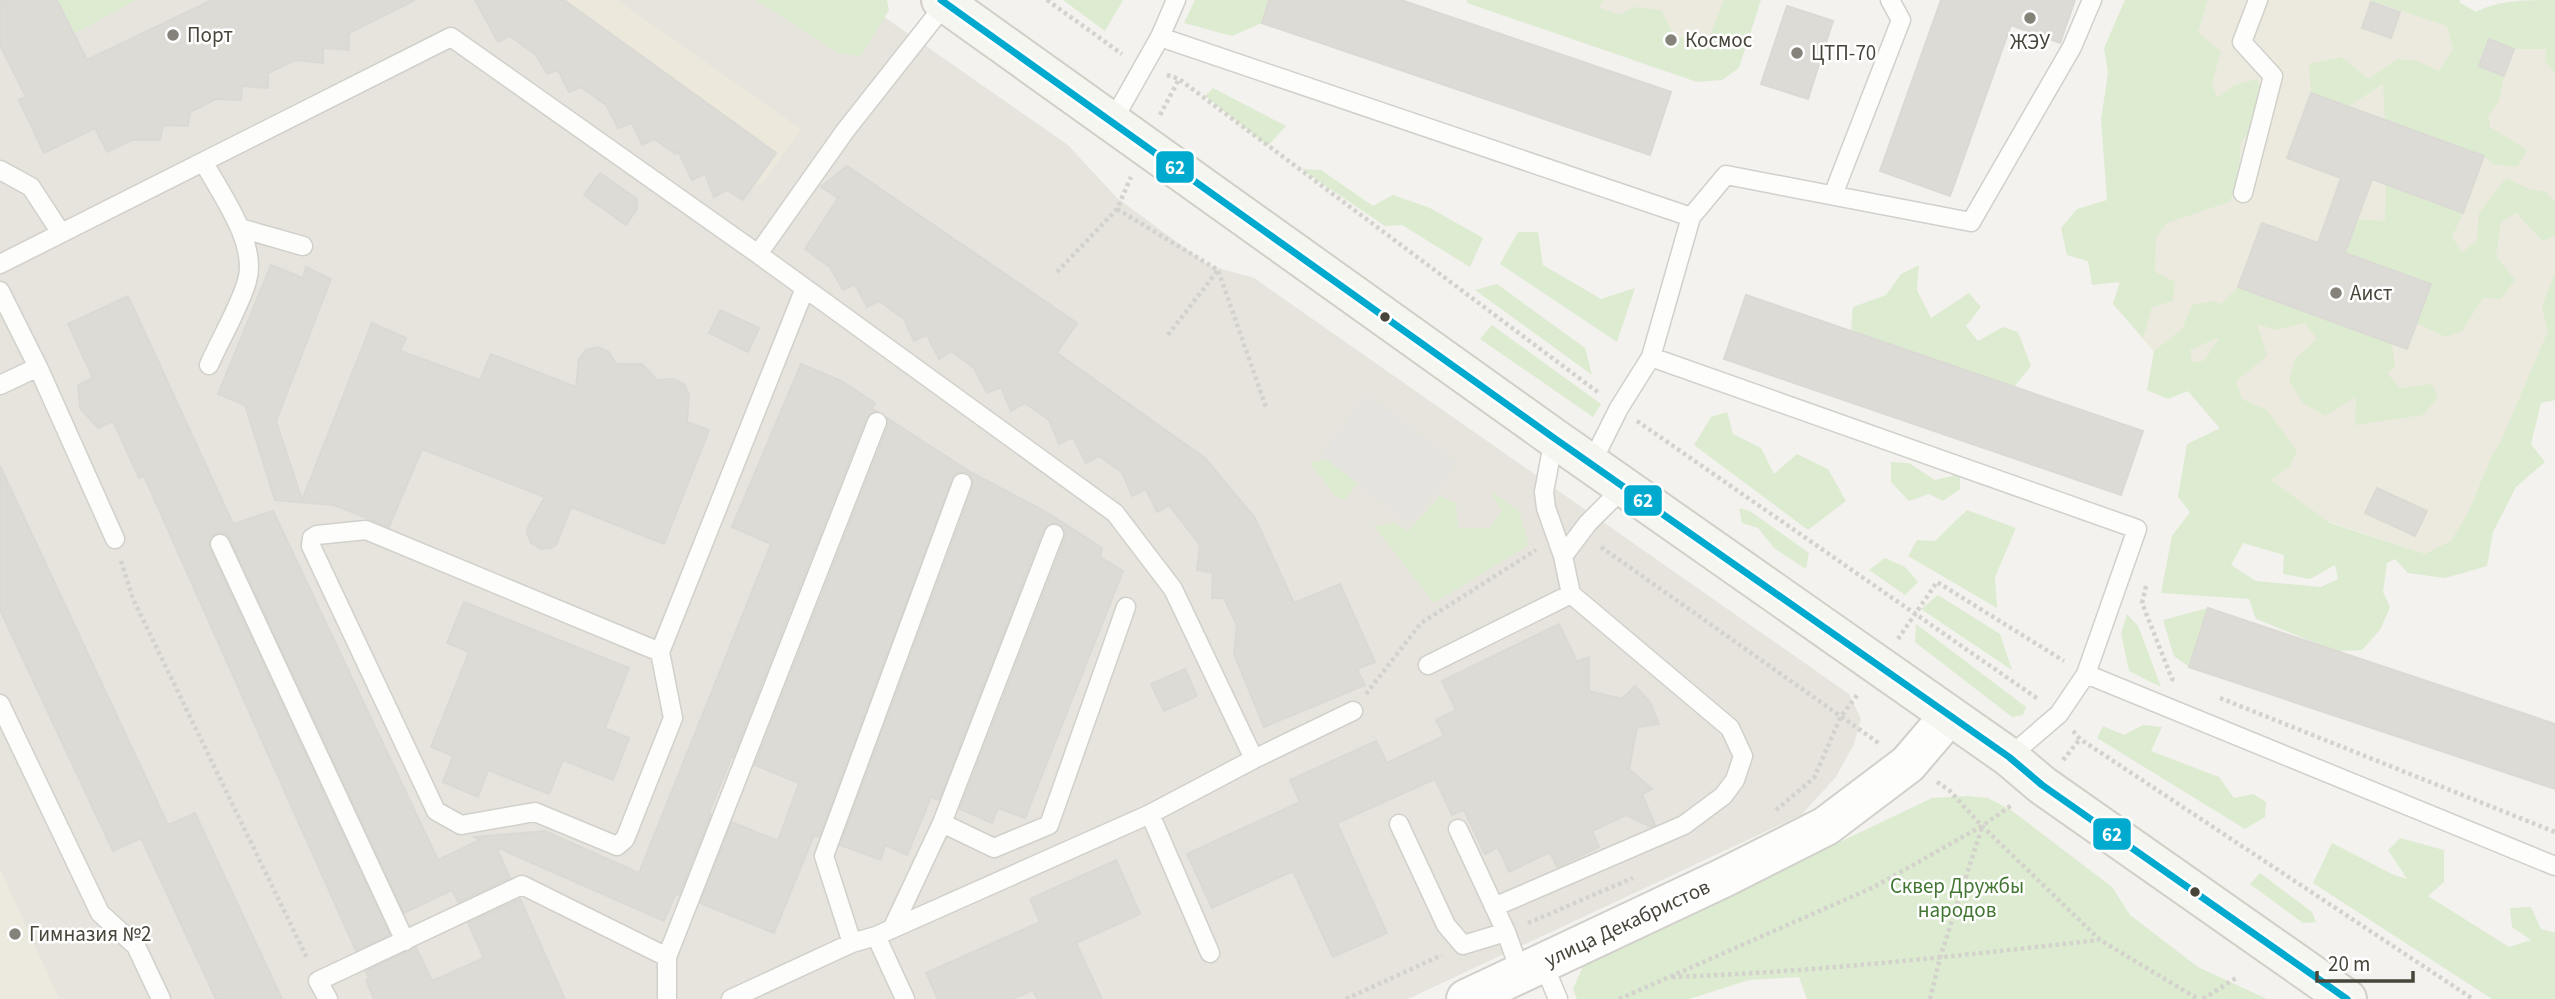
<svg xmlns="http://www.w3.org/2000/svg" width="2555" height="999" viewBox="0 0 2555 999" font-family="'Source Sans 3',sans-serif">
  <rect width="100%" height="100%" fill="#f3f2ee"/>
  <path fill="#e6e4dd" d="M0,0H860L1068,145L1117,198L1208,265L1254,278L1849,694L1861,719L1854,744L1836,777L1801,815L1408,999H0Z"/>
  <path fill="#ede8dc" d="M568,0H617L801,129L761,186L755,182L776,152L566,2Z"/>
  <path fill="#eceade" d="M1492,0H1747L1722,80Z
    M2208,0H2431L2555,42V332L2472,570L2288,508L2113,304Z
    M0,869L59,999H0Z"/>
  <path fill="#ddebd1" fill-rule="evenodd" d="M57,0H136L74,34Z
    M756,0H887L889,10L861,56L838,53Z
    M1063,0H1123L1105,31Z
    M1195,0H1269L1262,23L1232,36L1184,23Z
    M1467,0H1604L1598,7L1619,15L1635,7L1661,10L1675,37L1708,40L1724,0H1761L1739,68L1722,80L1697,82L1467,3Z
    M2125,0H2208L2198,32L2221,52L2212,82L2217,98L2235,85L2257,79L2269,107L2241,142L2238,186L2229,202L2167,223L2156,237L2155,272L2175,282L2173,301L2152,307L2143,338L2113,304L2120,282L2092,285L2088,261L2067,255L2061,228L2077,209L2107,200L2101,120L2108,73L2104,48Z
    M2369,0H2460L2459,2L2476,12C2499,0 2527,0 2555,0V73L2545,61L2546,49H2514L2489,39L2479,66L2504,76L2499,101L2488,116L2490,127L2527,150L2517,167L2492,164L2484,156L2385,120L2383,84L2349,106L2311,93L2309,64L2341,57L2369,79L2397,59L2417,61L2439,71L2453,49L2447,26Z
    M1213,88L1286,126L1268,146L1205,96Z
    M1301,169L1321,170L1373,206L1393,195L1430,208L1483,238L1470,267L1402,225L1385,226Z
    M2506,178L2529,189L2546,192L2555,203V236L2543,241L2516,213L2501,222L2496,256L2515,280L2501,299L2483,298L2462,331L2446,337L2416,323L2431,284L2345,253L2357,219L2385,221L2386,184L2463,213L2452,237L2462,253L2477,240L2479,213Z
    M1518,232H1538L1543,265L1601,299L1635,288L1617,342L1500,264Z
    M1919,265L1917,290L1931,318L1969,293L1981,307L1966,326L1978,341L2003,327L2018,332L2031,366L2014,387L1851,331L1853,307L1886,295L1901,274Z
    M2555,272V400L2541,403L2531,444L2545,462L2516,487L2493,532L2487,566L2445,578L2408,573L2395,559L2387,563L2383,592L2390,607L2380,630L2362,650L2336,651L2256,619L2249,599L2161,593L2172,536L2190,512L2178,497L2187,444L2220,428L2188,391L2168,399L2147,390L2154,351L2182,329L2192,305L2213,301L2221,304L2238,287L2392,344L2395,367L2387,373L2400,388L2432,384L2438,398L2423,415L2355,425L2356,397L2325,416L2303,403L2289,381L2295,359L2317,339L2305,323L2276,330L2257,324L2267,356L2236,381L2242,399L2267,410L2297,451L2290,466L2271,480L2330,523L2425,554L2451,541L2469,511L2491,457L2501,441L2548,331L2542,307ZM2220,337L2204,361L2192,362L2190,350ZM2243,543L2284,555L2283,574L2310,579L2335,565L2338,579L2321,587L2256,581L2231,565Z
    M1497,284L1585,348L1592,375L1475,290Z
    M1492,325L1601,404L1593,417L1480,339Z
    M1727,412L1733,434L1761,448L1774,474L1797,454L1828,469L1846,501L1808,530L1694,445L1711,417Z
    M1326,459L1357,483L1345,500L1335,496L1310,463Z
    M1891,462L1909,463L1935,480L1960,474V489L1943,501L1929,494L1909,501L1891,482Z
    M1490,491L1519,511L1529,545L1434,603L1374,526L1395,523L1408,531L1440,496L1456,503L1458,528H1490L1502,511Z
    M1739,508L1750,511L1809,553L1806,569L1774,548L1758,528L1742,523Z
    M1967,510L2016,528L1995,577L1997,608L1908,556L1917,540L1935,541Z
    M1885,558L1905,567L1918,582L1905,595L1869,570Z
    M1938,595L2000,634L2012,670L1921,609Z
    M2208,608L2189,667L2174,656L2163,620Z
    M2127,614L2138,626L2161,687L2129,671L2121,633Z
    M1916,624L2026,707L2023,715L2012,717L1915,642Z
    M2143,725L2162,727L2151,751L2219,777L2234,798L2253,794L2266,802L2265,817L2245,829L2097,738L2103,726L2124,735Z
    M1968,796L1988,798L2011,810L2112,887L2130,915L2198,967L2267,999H1807L1799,977L1749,980L1689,999H1577L1573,989L1584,964L1932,798Z
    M2400,838L2444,850V882L2428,896L2509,947L2531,940L2512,927L2510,908L2531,907L2541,929L2555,933V999H2492L2313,883L2332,843L2394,875L2407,879L2388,850Z
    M2260,873L2312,912L2316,922L2303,923L2250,884Z"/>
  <path fill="#e4e3df" d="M1367,395L1456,463L1411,523L1322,456Z"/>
  <path fill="#dcdbd6" stroke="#dbd9d4" stroke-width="2" d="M0,0H57L87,60L212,0H415L349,33V50L323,48V63L295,60L268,73V88L242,86L241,100L216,99L190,112L188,126L163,125L160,140H132L107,152L95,128L44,153L19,100L26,97L0,45Z
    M475,0H564L776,153L743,200L727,190L714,197L705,174L692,180L678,151L676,154L654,139L642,145L632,123L618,128L606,105L581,87L569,92L558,70L547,74L536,55L510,36L498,42Z
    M1269,0H1401L1671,92L1650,155L1262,23Z
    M1941,0H2075L2060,43L2011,25L1950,196L1880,171Z
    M2371,2L2400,12L2391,38L2362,28Z
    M1787,6L1833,21L1808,99L1761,84Z
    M2489,39L2514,49L2504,76L2479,66Z
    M2311,93L2484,156L2463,213L2372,179L2345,253L2431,284L2407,349L2238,287L2262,223L2318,243L2341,178L2287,158Z
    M847,166L1077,323L1057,353L1205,458L1255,518L1294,603L1340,584L1375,662L1357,669L1365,685L1264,727L1234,654L1237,625L1224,598H1212L1213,573L1197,570L1200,545L1169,505L1157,512L1146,489L1132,496L1122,472L1099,456L1086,463L1073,437L1059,444L1049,420L1025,403L1011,411L1001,387L987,393L974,368L951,351L939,359L927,335L914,341L904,319L879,301L867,307L855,284L843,290L830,267L805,249L838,198L821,187Z
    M600,173L637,199V209L626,225L584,195Z
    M271,265L303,278L306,267L331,279L276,421L302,500L372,323L406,338L400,351L480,380L491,354L576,387L579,359L586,350L598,347L609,352L616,364H642L657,380L673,379L684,384L689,395L687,422L709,430L664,544L571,507L556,545L551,548L541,549L531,543L527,533L528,527L545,497L422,449L389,527L334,505L275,500L245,405L218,394Z
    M1746,295L2143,431L2121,495L1724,359Z
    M128,296L233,524L273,511L438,860L480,840L474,837L545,831L639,873L771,544L732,527L801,364L841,381L875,403L872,409L876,411L866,418L733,757L732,756L709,813L711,814L679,895L676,893L664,921L496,847L510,878L458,902L452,890L404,913L230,539L226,534L216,533L210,538V549L390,935L356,951L144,476L139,478L113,421L98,428L80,408L78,385L93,378L68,324Z
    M720,310L759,328L748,352L709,333Z
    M887,418L972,473L1048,513L1102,548L1100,557L1123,571L1025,818L998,808L992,823L960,809L1065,538L1063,527L1053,523L1043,530L939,800L931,797L907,855L885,845L881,860L840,845L973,487V480L967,473L961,472L954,475L819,837L814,835L774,933L700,903L732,822L778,841L799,783L755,765L888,426Z
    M0,466L168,825L195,813L282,999H216L141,838L113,851L0,610Z
    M2377,488L2427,511L2415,536L2365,513Z
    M464,602L629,668L605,728L629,738L613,780L563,760L549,794L488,770L478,797L443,782L453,756L431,747L469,652L447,643Z
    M2208,608L2555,724V789L2189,667Z
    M1559,624L1577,662L1589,657V691L1622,699L1635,686L1650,702L1659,724L1637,727L1629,769L1652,789L1642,794L1655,825L1651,827L1626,815L1592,831L1599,847L1557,867L1550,852L1509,872L1498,847L1485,854L1464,810L1452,815L1435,779L1337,823L1387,933L1333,957L1293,871L1212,908L1187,854L1300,802L1290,780L1376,741L1387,763L1444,736L1436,720L1456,710L1442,681Z
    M1185,669L1197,696L1164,711L1151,684Z
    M1116,860L1140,914L1076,943L1102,999H1037L1033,990L1013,999H938L926,973L1040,922L1030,899Z
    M520,899L565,999H374L366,980L369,979L365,971L416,947L432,981L484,958L468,923Z"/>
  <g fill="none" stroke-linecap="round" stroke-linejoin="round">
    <g stroke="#d1d0cb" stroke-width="21">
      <path id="service" d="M1160,37L1691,217
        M1112,122L1160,37L1176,0
        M204,163C221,194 258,244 247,281C240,306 220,340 209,365
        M0,170L31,187L61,233
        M2243,193L2273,76L2242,42L2258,0
        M1833,195L1901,20L1890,0
        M240,228L303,246
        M758,254L845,131L946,3
        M0,264L451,37L758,254L1115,513L1173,589L1254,759
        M0,291L38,367L115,539
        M1651,357L2137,529L2086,674L2059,714L2009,757
        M0,385L38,367
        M1591,464L1619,408L1651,357L1691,217L1726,175L1971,222L2072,47L2092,0
        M220,544L405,941
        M1563,556L1588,523L1624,487
        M660,652L366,530L317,535L312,538L311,546L436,811L461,825L535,812L617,846L625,839L673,718L660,652L805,288
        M1428,665L1571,594
        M2086,674L2555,866
        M0,704L100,913L136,946L161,999
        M1150,814L1210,953
        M942,823L994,848L1049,825L1126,607
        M1399,824L1446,925L1463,945L1506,932
        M1458,829L1506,932L1521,974
        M1494,907L1684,825L1723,796L1735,780L1743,756L1730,728L1571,594L1563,556L1546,508L1544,492L1554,438
        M892,929L942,823L1054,534
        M876,936L905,999
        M852,943L824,856L962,483
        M1543,963L1558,999
        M328,999L318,981L522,885L667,957
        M667,999V957L877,422
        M731,999L852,943L876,936L1150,814L1254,759L1353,711"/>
    </g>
    <g stroke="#d1d0cb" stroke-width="42">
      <path id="tertiary" d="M1466,999L1723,878L1826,826L1908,764L1949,716"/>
    </g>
    <g stroke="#d1cfc6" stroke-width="42">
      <path id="secondary" d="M941,0L1554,438L2009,757L2042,785L2347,999"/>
    </g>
    <path stroke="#d3d2cc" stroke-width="4.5" stroke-dasharray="3.5 3.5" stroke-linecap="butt" d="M1047,0L1122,54
      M1167,75L1179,79L1599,393
      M1160,115L1179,79
      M1117,209L1218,270L1267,410
      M1057,272L1117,209L1131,177
      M1168,335L1218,270
      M1637,421L2038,699
      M1601,547L1880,744
      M121,561L133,599L307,958
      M2146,586L2142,603L2172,679L2176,681
      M1898,639L1937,582L2064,661
      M1366,694L1421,623L1536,550
      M2220,698L2555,832
      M2073,731L2080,739L2473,999
      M2063,760L2080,739
      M1937,782L1949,790L1982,826L2100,940L2198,999
      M1776,810L1814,778L1841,716L1858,694
      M1528,923L1633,878
      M1672,977C1814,972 1957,956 2099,940
      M1346,999L1442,955
      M1619,999L1874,887L1982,826L2012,805
      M1930,999L1940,958L1982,827
      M2203,999L2236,978"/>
    <use href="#service" stroke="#fdfdfc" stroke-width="18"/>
    <use href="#tertiary" stroke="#fdfdfc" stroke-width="38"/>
    <use href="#secondary" stroke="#f6f6f1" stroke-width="38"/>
    <g stroke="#fff" stroke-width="12">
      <path id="bus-1" d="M941,0L1554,438L2009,757L2042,785L2347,999"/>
    </g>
    <use href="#bus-1" stroke="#00a9ce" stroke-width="7"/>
  </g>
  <g fill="#848279" stroke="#fff" stroke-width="2.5">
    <circle cx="2030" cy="18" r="7"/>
    <circle cx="173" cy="35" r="7"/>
    <circle cx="1671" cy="40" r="7"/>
    <circle cx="1797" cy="53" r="7"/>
    <circle cx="2336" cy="293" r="7"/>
    <circle cx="15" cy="934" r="7"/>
  </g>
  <g fill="#48453a" stroke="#fff" stroke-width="2.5">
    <circle cx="1385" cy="317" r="6"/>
    <circle cx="2195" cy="892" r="6"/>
  </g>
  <g text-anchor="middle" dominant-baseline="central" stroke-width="5" stroke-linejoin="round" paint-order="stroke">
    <g font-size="21" fill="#48453a" stroke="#fff" text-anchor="start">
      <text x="187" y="35">Порт</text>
      <text x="1685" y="40">Космос</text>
      <text x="2030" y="42" text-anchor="middle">ЖЭУ</text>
      <text x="1811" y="53">ЦТП-70</text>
      <text x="2350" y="293">Аист</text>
      <text x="29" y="934">Гимназия №2</text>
    </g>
    <g font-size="21" fill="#427632" stroke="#fff">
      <text x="1957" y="886">Сквер Дружбы<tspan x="1957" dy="24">народов</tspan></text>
    </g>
    <g font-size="21" fill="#48453a" stroke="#fff">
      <text transform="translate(1627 923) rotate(-25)">улица Декабристов</text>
    </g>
  </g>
  <g stroke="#fff" stroke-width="2.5">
    <rect x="1155" y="150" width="40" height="34" rx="7" fill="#00a9ce"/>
    <rect x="1623" y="484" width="40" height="33" rx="7" fill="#00a9ce"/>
    <rect x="2092" y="817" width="40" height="34" rx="7" fill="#00a9ce"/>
  </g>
  <g font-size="19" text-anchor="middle" font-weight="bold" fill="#fff">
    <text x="1175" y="174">62</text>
    <text x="1643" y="507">62</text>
    <text x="2112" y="841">62</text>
  </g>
  <path d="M2317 971v10h96v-10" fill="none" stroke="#48453a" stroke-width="3.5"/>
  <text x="2328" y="971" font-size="21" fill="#48453a" stroke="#ffffff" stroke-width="5" paint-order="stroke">20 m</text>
</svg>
